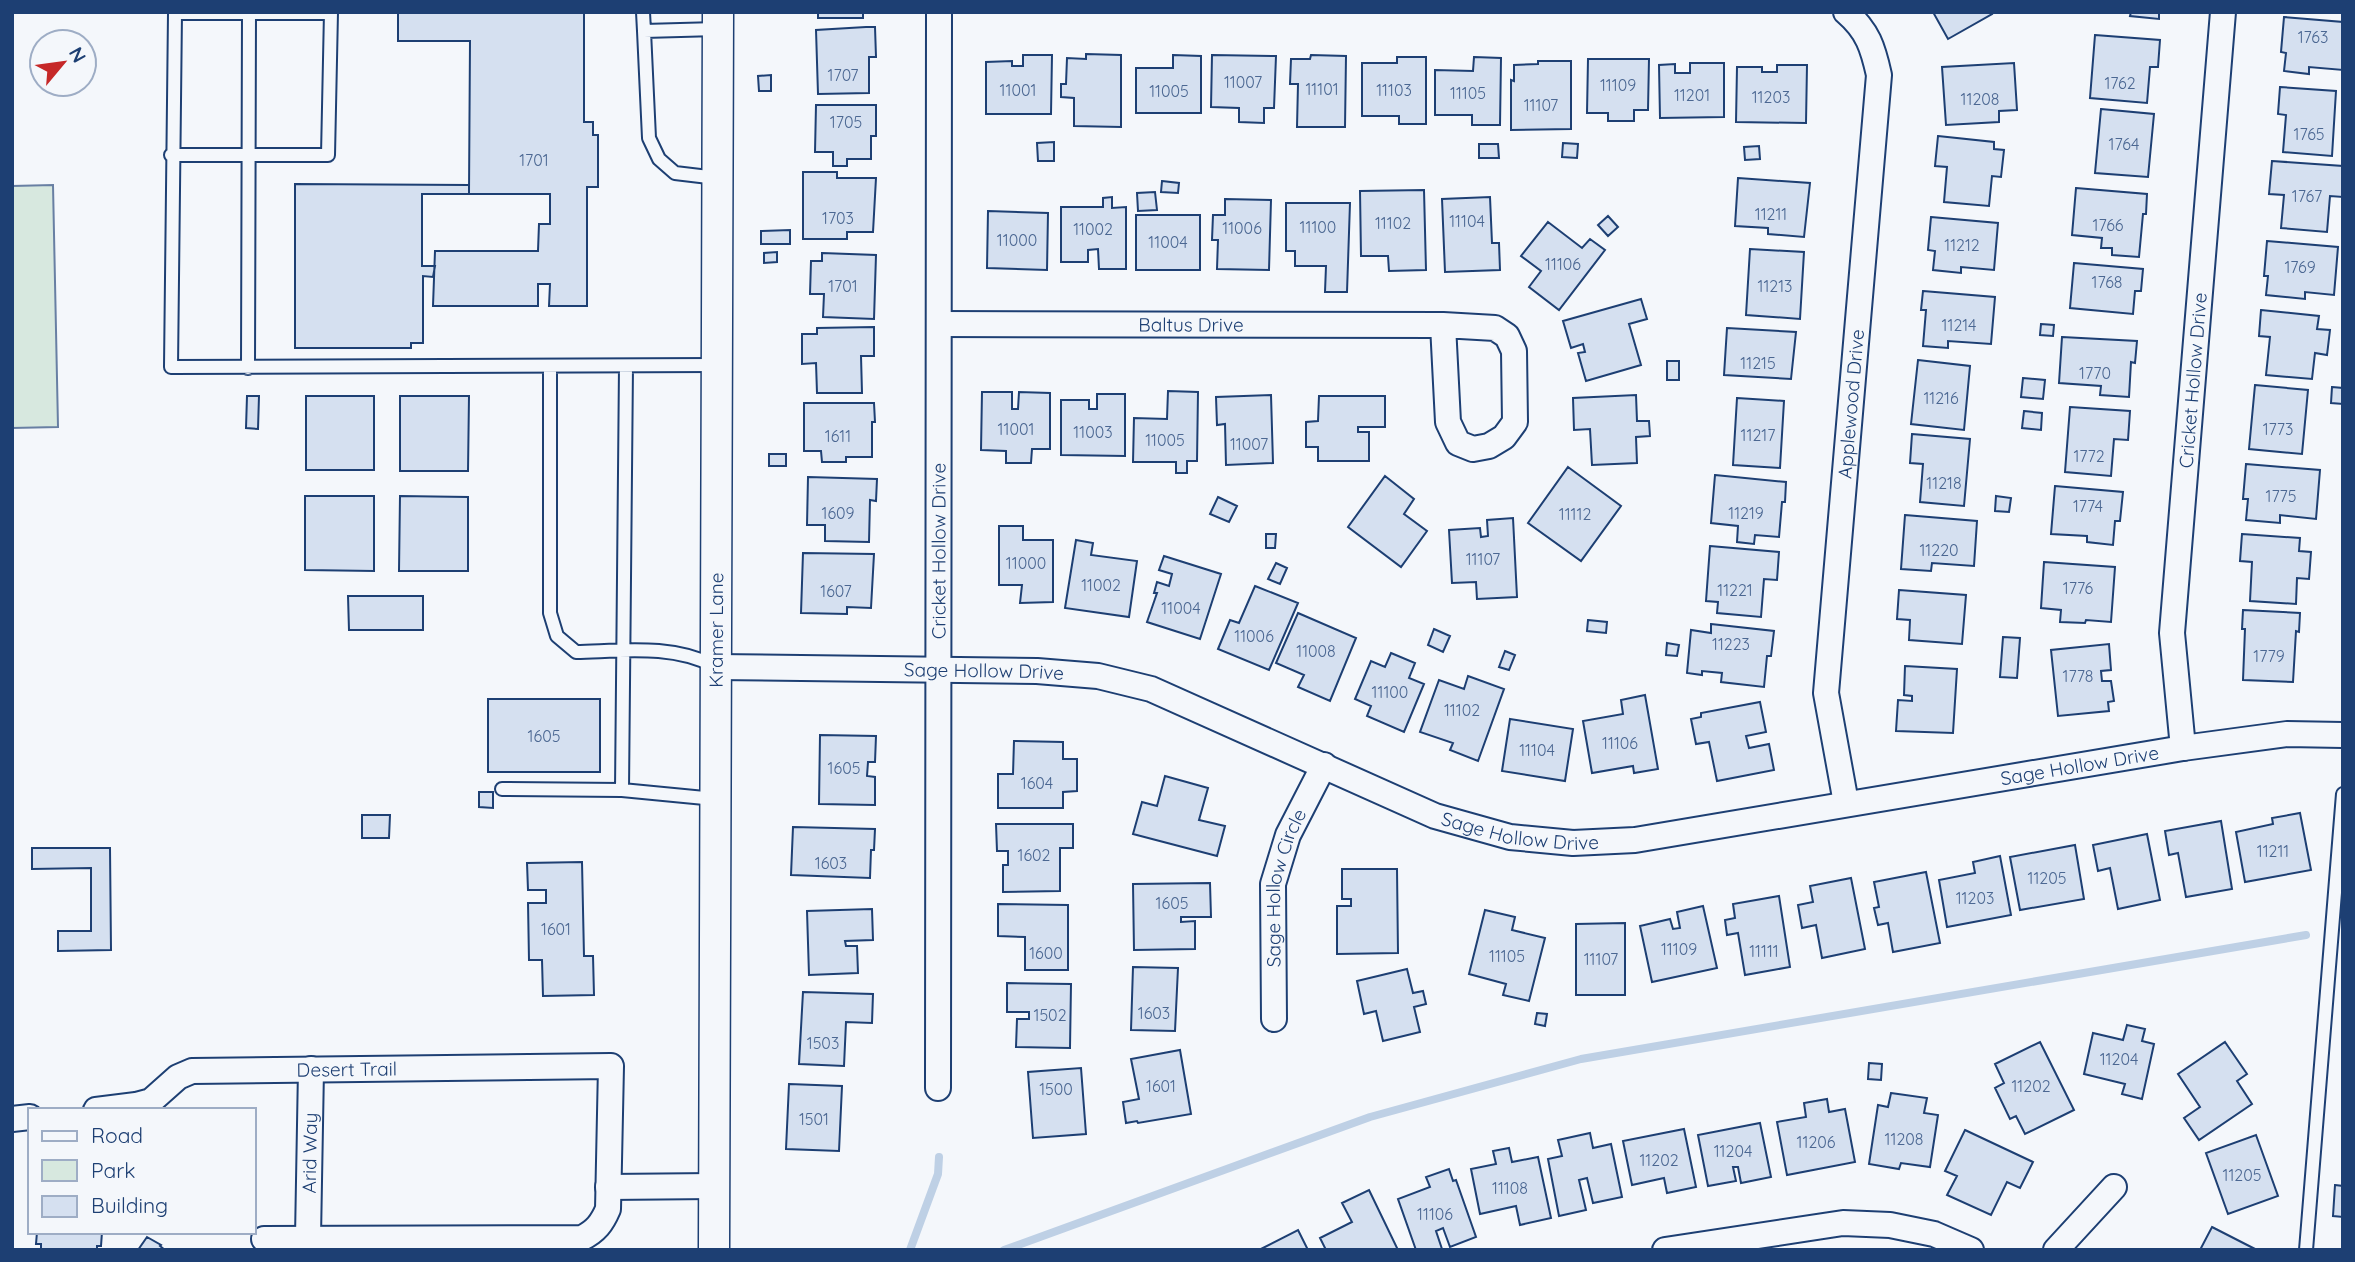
<svg xmlns="http://www.w3.org/2000/svg" width="2355" height="1262" viewBox="0 0 2355 1262" font-family="Quicksand,sans-serif">
  <rect width="100%" height="100%" fill="#f4f7fb"/>
  <path fill="#d7e8df" stroke="#687fa3" stroke-width="2" d="M53,185L58,427L12,428V186Z"/>
  <g fill="none" stroke-linecap="round" stroke-linejoin="round">
    <path stroke="#bed0e5" stroke-width="8" d="M910,1250L938,1174L939,1157
      M1004,1250L1370,1117L1581,1059L2306,935"/>
  </g>
  <path fill="#d5e0f0" stroke="#1d3f73" stroke-width="2" d="M398,12H584V122H593V135H598V187H587V306H549L550,284H538V306H433L435,251H538L539,224H550V194H469L470,41H398Z
    M818,12H863V18H818Z
    M1933,12H1991L1992,14L1948,39Z
    M2131,12H2159V19L2130,16Z
    M2284,17L2343,22V70L2309,67V74L2284,71L2286,53L2281,52Z
    M866,27H875L876,57H869V93L818,94L816,30Z
    M2095,35L2160,40L2158,67H2150L2147,103L2090,98Z
    M1086,54L1121,55V127L1074,126V98L1061,97V84H1066L1067,58L1086,59Z
    M1023,55H1052L1051,114H986V62L1012,61V66H1023Z
    M1173,55L1201,56V113H1136V68H1173Z
    M1212,55L1276,56L1274,108H1264V123L1239,122V108L1211,107Z
    M1311,55L1346,56L1345,127H1297L1298,84H1290L1291,59H1310Z
    M1397,57H1426V124H1399V116H1362V63H1397Z
    M1474,57L1501,58L1500,125H1472V115H1435V70L1473,71Z
    M1588,59H1649L1648,110H1634V121H1608V113H1587Z
    M1538,61H1571V129L1511,130V80L1514,81V65L1538,64Z
    M1690,63H1724V117L1660,118L1659,65L1675,64V73H1690Z
    M2014,63L2017,110L1999,111V122L1946,125L1942,67Z
    M1777,65H1807L1806,123L1736,122L1737,67H1762V72H1777Z
    M771,75V91H759L758,76Z
    M2280,87L2336,91L2332,156L2283,152L2286,115L2278,114Z
    M816,105H876V136H871V159H847V166H833V152H815Z
    M2101,109L2154,114L2148,177L2095,173Z
    M1938,136L1994,142V149L2004,150L2001,177L1992,176L1989,206L1944,202L1947,167L1935,166Z
    M1054,142V161H1038L1037,143Z
    M1563,143L1578,144L1577,158L1562,157Z
    M1479,144H1498L1499,158H1479Z
    M1759,146L1760,159L1745,160L1744,147Z
    M2272,161L2343,166V197L2330,196L2327,232L2281,228L2284,195L2269,194Z
    M803,172H837V178H876L873,232H847V239H803Z
    M1738,178L1810,183L1804,237L1768,234V228L1735,226Z
    M1162,181L1179,183L1178,193L1161,192Z
    M295,184L469,185V194H422V266H435L433,277L423,276V343H411V348H295Z
    M2076,188L2147,194L2146,214H2143L2139,257L2112,255V248H2101L2102,238L2072,235Z
    M1424,190L1426,270L1389,271L1388,256H1361L1360,191Z
    M1155,192L1157,210L1138,211L1137,193Z
    M1112,197V208L1126,207V269H1099L1098,249L1088,250V262H1061V207H1103V198Z
    M1490,197L1492,243H1499L1500,270L1445,272L1442,199Z
    M1225,199L1271,200L1269,270L1217,269L1218,240H1212L1213,215H1225Z
    M1286,203H1350L1347,292H1325L1326,266H1295V251H1286Z
    M988,211L1048,213L1047,270L987,268Z
    M1136,215H1200V270H1136Z
    M1608,216L1618,227L1608,236L1598,225Z
    M1931,217L1998,223L1994,270L1961,267V273L1933,270L1935,251L1928,250Z
    M1548,222L1582,248L1590,239L1605,250L1559,310L1529,287L1541,271L1521,256Z
    M790,230V244H761V231Z
    M2267,241L2338,247L2334,295L2305,292V299L2266,295L2268,276H2264Z
    M1750,249L1804,252L1800,319L1746,315Z
    M777,252V262L764,263V253Z
    M822,253L876,255L874,319L823,317L824,294H810L811,261H822Z
    M2074,263L2143,269L2141,291H2135L2133,314L2070,308Z
    M1923,291L1995,297L1991,344L1948,341V348L1923,346L1926,310H1921Z
    M1641,299L1647,319L1629,324L1641,365L1586,381L1578,353L1585,352L1583,344L1571,348L1563,321Z
    M2261,310L2319,316L2317,329L2330,330L2327,355L2315,353L2312,379L2266,375L2270,337L2259,336Z
    M2041,324L2054,325L2053,336L2040,335Z
    M874,327V356H861L862,393H817L816,363L802,364V334H817V328Z
    M1727,328L1796,332L1791,379L1724,375Z
    M2062,337L2137,341L2135,363L2131,362L2129,397L2100,395L2101,386L2059,383Z
    M1918,360L1970,366L1964,430L1911,424Z
    M1667,361H1679V380H1667Z
    M2023,378L2045,380L2043,399L2021,397Z
    M2255,385L2308,390L2302,454L2249,449Z
    M2332,387L2343,388V404L2331,403Z
    M1168,391L1198,392L1197,461H1187V473H1176V462H1133L1134,418L1167,419Z
    M982,392H1012V409H1018L1019,392L1050,393V449H1032L1031,463H1006V451L981,450Z
    M1097,394H1125V456L1061,455V400H1089V409H1097Z
    M1271,395L1273,463L1226,465L1225,424L1217,425L1216,397Z
    M1636,395L1637,421H1649L1650,436L1636,437L1637,463L1592,465L1590,429L1574,430L1573,398Z
    M247,396H259L258,429L246,428Z
    M306,396H374V470H306Z
    M400,396H469L468,471H400Z
    M1319,396H1385V427H1358V432H1369V461H1318V447H1306V422L1318,421Z
    M1737,398L1784,401L1780,468L1733,465Z
    M804,403H874L875,422H872V457H846V462H822L821,451H804Z
    M2070,407L2130,411L2128,440L2114,439L2111,476L2065,472Z
    M2024,411L2042,413L2041,430L2022,428Z
    M1912,434L1970,439L1964,506L1920,502L1923,464L1910,463Z
    M769,454H786V466H769Z
    M2246,464L2320,470L2316,519L2280,515V523L2246,520L2248,499H2243Z
    M1568,467L1621,506L1581,561L1528,523Z
    M1715,475L1786,482L1785,502H1782L1779,537L1755,535L1754,544L1737,542L1738,526L1711,523Z
    M1385,476L1414,499L1404,514L1427,531L1401,567L1348,527Z
    M808,477L877,479L876,501L870,500L869,542L825,541V525H807Z
    M2055,486L2123,492L2120,521H2115L2113,545L2087,542V536L2051,534Z
    M305,496H374V571L305,570Z
    M400,496L468,497V571H399Z
    M1996,496L2011,498L2009,512L1995,511Z
    M1218,497L1237,506L1229,522L1210,514Z
    M1905,515L1977,521L1974,566L1932,563L1931,571L1901,569Z
    M1513,518L1517,597L1477,599L1476,582L1452,583L1449,530L1480,528L1481,537L1488,536L1487,520Z
    M999,526H1023V540H1053V602L1020,603L1022,585H999Z
    M1266,534H1276L1275,548H1266Z
    M2242,534L2300,538L2299,551L2311,552L2309,579L2297,578L2296,604L2250,601L2252,562L2240,561Z
    M1076,540L1093,543L1091,555L1137,561L1129,617L1065,608Z
    M1710,546L1779,552L1777,580L1764,579L1761,617L1717,613L1718,602L1706,601Z
    M803,553L874,554L871,608L847,607V614L801,613Z
    M1164,556L1221,574L1200,639L1147,622L1157,593H1154L1157,582L1169,586L1172,574L1159,570Z
    M2044,562L2115,567L2111,622L2086,620L2085,623L2060,622L2061,610L2041,608Z
    M1276,563L1287,568L1280,584L1268,579Z
    M1255,586L1298,603L1269,670L1218,649L1230,620L1239,623Z
    M1899,590L1966,595L1962,644L1909,640L1910,620L1897,619Z
    M348,596H423V630H349Z
    M2243,610L2300,613L2299,632L2296,631L2293,682L2243,680L2245,629H2242Z
    M1298,613L1356,638L1330,701L1298,687L1304,675L1276,663Z
    M1588,620L1607,622L1606,633L1587,631Z
    M1711,624L1774,631L1771,656H1767L1764,687L1721,682L1722,673L1702,671V675L1687,673L1691,630L1711,633Z
    M1434,629L1450,636L1443,652L1428,645Z
    M2003,637L2020,638L2017,678L2000,677Z
    M1667,643L1679,645L1677,656L1666,655Z
    M2109,644L2111,670L2101,671L2102,681H2111L2114,701L2108,702L2109,711L2058,716L2051,650Z
    M1505,651L1515,655L1509,670L1499,667Z
    M1391,653L1415,663L1409,678L1424,684L1404,732L1367,716L1371,706L1355,699L1371,661L1385,667Z
    M1905,666L1957,669L1953,733L1896,731L1898,700L1912,701V696L1904,695Z
    M1468,676L1504,689L1478,761L1450,750L1453,743L1420,732L1439,680L1464,689Z
    M1645,695L1658,769L1634,773L1633,766L1592,773L1583,721L1623,714L1621,700Z
    M488,699H600V772H488Z
    M1760,702L1766,732L1746,736L1749,748L1769,744L1774,770L1717,781L1709,742L1696,744L1691,719L1701,717V713Z
    M1510,719L1573,729L1565,781L1502,771Z
    M820,735L876,736L875,762H868L867,776L875,777V805L819,804Z
    M1014,741L1063,742V759H1077V791L1063,792V808H998V774H1013Z
    M1165,776L1208,788L1199,820L1225,826L1217,856L1133,834L1142,802L1157,806Z
    M479,792H493V808L479,807Z
    M2300,813L2311,870L2245,882L2236,832L2273,824L2272,818Z
    M362,815H390L389,838H362Z
    M2221,821L2232,889L2186,897L2178,853L2169,855L2165,831Z
    M996,824H1073V848H1060V891L1003,892V865H1008V851H997Z
    M793,827L875,829L874,850H871L870,878L791,875Z
    M2147,834L2160,900L2118,909L2110,868L2098,871L2093,845Z
    M2075,845L2084,899L2020,910L2010,857Z
    M32,848H110L111,950L58,951V931H91V868L32,869Z
    M2000,856L2011,915L1947,927L1939,880L1975,873L1973,862Z
    M582,862L584,956H593L594,995L543,996L542,960H529L528,903H546V890H528L527,863Z
    M1342,869H1397L1398,953L1337,954V906H1351V899H1342Z
    M1926,872L1940,943L1893,952L1888,923L1878,925L1874,908L1879,907L1874,882Z
    M1851,878L1865,949L1822,958L1816,925L1802,928L1798,905L1813,902L1810,886Z
    M1210,883L1211,917H1181V922L1195,921V949L1134,950L1133,884Z
    M1779,896L1790,967L1745,975L1738,933L1727,935L1725,920L1735,918L1733,904Z
    M998,904L1068,905V970H1025V937L998,936Z
    M1703,906L1717,968L1652,982L1640,926L1670,919L1673,929L1680,928L1677,912Z
    M872,909L873,940L845,941L846,946H857L858,973L809,975L807,911Z
    M1485,910L1515,917L1512,930L1545,938L1529,1001L1503,995L1506,984L1469,974Z
    M1625,923V995H1576V924Z
    M1133,967L1178,968L1175,1031L1131,1030Z
    M1407,969L1413,993L1423,991L1426,1004L1414,1007L1420,1032L1383,1041L1376,1011L1364,1014L1357,981Z
    M1007,983L1071,984L1070,1048L1016,1047L1017,1019H1029V1012H1007Z
    M803,992L873,994L872,1023L846,1022L844,1066L799,1064Z
    M1537,1013L1547,1014L1545,1026L1535,1024Z
    M2127,1025L2145,1029L2142,1041L2154,1044L2142,1099L2122,1094L2125,1084L2084,1074L2093,1033L2123,1040Z
    M2040,1042L2074,1110L2025,1134L2016,1116L2010,1119L1995,1088L2004,1083L1995,1064Z
    M2225,1042L2247,1074L2237,1081L2252,1104L2199,1140L2184,1118L2200,1107L2178,1074Z
    M1180,1050L1191,1114L1138,1123L1137,1121L1126,1123L1123,1102L1139,1099L1131,1059Z
    M1869,1063L1882,1064L1881,1080L1868,1079Z
    M1081,1068L1086,1134L1033,1138L1028,1072Z
    M789,1084L842,1086L839,1151L786,1149Z
    M1891,1093L1927,1098L1924,1113L1938,1115L1930,1167L1901,1163L1899,1169L1869,1164L1878,1105L1888,1107Z
    M1827,1099L1829,1112L1845,1109L1855,1162L1787,1175L1777,1122L1806,1117L1804,1103Z
    M1760,1123L1771,1177L1741,1183L1738,1167H1733L1736,1181L1708,1186L1698,1135Z
    M1684,1129L1696,1187L1667,1193L1664,1178L1632,1185L1623,1141Z
    M1965,1130L2033,1162L2020,1188L2007,1182L1991,1215L1947,1195L1957,1176L1945,1171Z
    M1590,1133L1593,1148L1611,1144L1622,1197L1593,1203L1587,1178L1579,1180L1586,1210L1559,1216L1548,1159L1562,1156L1558,1140Z
    M2256,1135L2278,1196L2228,1214L2206,1153Z
    M1509,1148L1512,1162L1538,1157L1551,1218L1520,1225L1516,1206L1480,1214L1471,1169L1496,1164L1493,1151Z
    M1449,1169L1453,1181L1456,1180L1476,1237L1450,1247L1443,1228L1436,1231L1442,1249L1416,1250L1398,1199L1430,1187L1426,1177Z
    M2335,1185L2343,1186V1217L2333,1216Z
    M1369,1190L1398,1250H1326L1320,1238L1352,1222L1342,1203Z
    M2212,1227L2257,1250H2200Z
    M1298,1230L1308,1250H1259Z
    M37,1232H102L101,1246H97V1250H41V1244H36Z
    M147,1237L161,1245L160,1246L165,1250H138Z"/>
  <g fill="none" stroke-linecap="round" stroke-linejoin="round">
    <g stroke="#1d3f73" stroke-width="16">
      <path id="service" d="M643,12L644,31L717,29
        M331,13H175L171,367L716,365
        M644,31L649,138L659,159L675,173L717,178
        M171,155H328L331,12
        M626,366L622,790L715,799
        M550,367V613L557,636L576,652C622,651 673,644 714,666
        M248,368L249,13
        M502,789L622,790
        M2306,1250L2343,794"/>
    </g>
    <g stroke="#1d3f73" stroke-width="28">
      <g id="minor">
        <path id="s1" d="M939,324L1443,325L1495,328L1507,336L1514,351L1515,422L1504,437L1489,446L1473,449L1458,443L1448,422L1443,325"/>
        <path id="s2" d="M716,667L1037,671L1098,676L1151,689L1435,816L1510,837L1573,843L1635,840L2183,748L2287,734L2343,735"/>
        <path id="s3" d="M2183,748L2172,633L2223,12"/>
        <path id="s4" d="M1846,803L1826,693L1879,75C1873,48 1868,31 1846,12"/>
        <path id="s5" d="M1274,1019L1273,884L1288,835L1324,765"/>
        <path id="s6" d="M938,1088L939,12"/>
        <path id="s7" d="M96,1110L136,1105L151,1101L178,1077L192,1071L611,1066L608,1209C602,1223 596,1231 582,1238L264,1239"/>
        <path d="M12,1119L30,1117"/>
        <path d="M608,1187L714,1186"/>
        <path id="s8" d="M308,1237L311,1069"/>
        <path d="M1665,1250L1843,1223L1890,1225L1934,1234L1971,1250"/>
        <path d="M2056,1250L2114,1187"/>
      </g>
    </g>
    <g stroke="#1d3f73" stroke-width="33">
      <g id="tertiary">
        <path id="s9" d="M714,1250L718,12"/>
      </g>
    </g>
    <use href="#service" stroke="#f4f7fb" stroke-width="12"/>
    <use href="#minor" stroke="#f4f7fb" stroke-width="24"/>
    <use href="#tertiary" stroke="#f4f7fb" stroke-width="30"/>
  </g>
  <g text-anchor="middle" dominant-baseline="central" stroke-width="5" stroke-linejoin="round" paint-order="stroke">
    <g font-size="16" fill="#4b6792">
      <text x="2313" y="37">1763</text>
      <text x="843" y="75">1707</text>
      <text x="1243" y="82">11007</text>
      <text x="2120" y="83">1762</text>
      <text x="1618" y="85">11109</text>
      <text x="1322" y="89">11101</text>
      <text x="1018" y="90">11001</text>
      <text x="1394" y="90">11103</text>
      <text x="1169" y="91">11005</text>
      <text x="1468" y="93">11105</text>
      <text x="1692" y="95">11201</text>
      <text x="1771" y="97">11203</text>
      <text x="1980" y="99">11208</text>
      <text x="1541" y="105">11107</text>
      <text x="846" y="122">1705</text>
      <text x="2309" y="134">1765</text>
      <text x="2124" y="144">1764</text>
      <text x="534" y="160">1701</text>
      <text x="2307" y="196">1767</text>
      <text x="1771" y="214">11211</text>
      <text x="838" y="218">1703</text>
      <text x="1467" y="221">11104</text>
      <text x="1393" y="223">11102</text>
      <text x="2108" y="225">1766</text>
      <text x="1318" y="227">11100</text>
      <text x="1242" y="228">11006</text>
      <text x="1093" y="229">11002</text>
      <text x="1017" y="240">11000</text>
      <text x="1168" y="242">11004</text>
      <text x="1962" y="245">11212</text>
      <text x="1563" y="264">11106</text>
      <text x="2300" y="267">1769</text>
      <text x="2107" y="282">1768</text>
      <text x="843" y="286">1701</text>
      <text x="1775" y="286">11213</text>
      <text x="1959" y="325">11214</text>
      <text x="1758" y="363">11215</text>
      <text x="2095" y="373">1770</text>
      <text x="1941" y="398">11216</text>
      <text x="1016" y="429">11001</text>
      <text x="2278" y="429">1773</text>
      <text x="1093" y="432">11003</text>
      <text x="1758" y="435">11217</text>
      <text x="838" y="436">1611</text>
      <text x="1165" y="440">11005</text>
      <text x="1249" y="444">11007</text>
      <text x="2089" y="456">1772</text>
      <text x="1944" y="483">11218</text>
      <text x="2281" y="496">1775</text>
      <text x="2088" y="506">1774</text>
      <text x="838" y="513">1609</text>
      <text x="1746" y="513">11219</text>
      <text x="1575" y="514">11112</text>
      <text x="1939" y="550">11220</text>
      <text x="1483" y="559">11107</text>
      <text x="1026" y="563">11000</text>
      <text x="1101" y="585">11002</text>
      <text x="2078" y="588">1776</text>
      <text x="1735" y="590">11221</text>
      <text x="836" y="591">1607</text>
      <text x="1181" y="608">11004</text>
      <text x="1254" y="636">11006</text>
      <text x="1731" y="644">11223</text>
      <text x="1316" y="651">11008</text>
      <text x="2269" y="656">1779</text>
      <text x="2078" y="676">1778</text>
      <text x="1390" y="692">11100</text>
      <text x="1462" y="710">11102</text>
      <text x="544" y="736">1605</text>
      <text x="1620" y="743">11106</text>
      <text x="1537" y="750">11104</text>
      <text x="844" y="768">1605</text>
      <text x="1037" y="783">1604</text>
      <text x="2273" y="851">11211</text>
      <text x="1034" y="855">1602</text>
      <text x="831" y="863">1603</text>
      <text x="2047" y="878">11205</text>
      <text x="1975" y="898">11203</text>
      <text x="1172" y="903">1605</text>
      <text x="556" y="929">1601</text>
      <text x="1679" y="949">11109</text>
      <text x="1764" y="951">11111</text>
      <text x="1046" y="953">1600</text>
      <text x="1507" y="956">11105</text>
      <text x="1601" y="959">11107</text>
      <text x="1154" y="1013">1603</text>
      <text x="1050" y="1015">1502</text>
      <text x="823" y="1043">1503</text>
      <text x="2119" y="1059">11204</text>
      <text x="1161" y="1086">1601</text>
      <text x="2031" y="1086">11202</text>
      <text x="1056" y="1089">1500</text>
      <text x="814" y="1119">1501</text>
      <text x="1904" y="1139">11208</text>
      <text x="1816" y="1142">11206</text>
      <text x="1733" y="1151">11204</text>
      <text x="1659" y="1160">11202</text>
      <text x="2242" y="1175">11205</text>
      <text x="1510" y="1188">11108</text>
      <text x="1435" y="1214">11106</text>
    </g>
    <g font-size="19" fill="#1d3f73" stroke="#f4f7fb">
      <text stroke="none"><textPath href="#s1" startOffset="252">Baltus Drive</textPath></text>
      <text stroke="none"><textPath href="#s3" startOffset="369">Cricket Hollow Drive</textPath></text>
      <text stroke="none"><textPath href="#s4" startOffset="402">Applewood Drive</textPath></text>
      <text stroke="none"><textPath href="#s6" startOffset="537">Cricket Hollow Drive</textPath></text>
      <text stroke="none"><textPath href="#s9" startOffset="620">Kramer Lane</textPath></text>
      <text stroke="none"><textPath href="#s2" startOffset="268">Sage Hollow Drive</textPath></text>
      <text stroke="none"><textPath href="#s2" startOffset="1402">Sage Hollow Drive</textPath></text>
      <text stroke="none"><textPath href="#s2" startOffset="835">Sage Hollow Drive</textPath></text>
      <text stroke="none"><textPath href="#s5" startOffset="133">Sage Hollow Circle</textPath></text>
      <text stroke="none"><textPath href="#s7" startOffset="262">Desert Trail</textPath></text>
      <text stroke="none"><textPath href="#s8" startOffset="84">Arid Way</textPath></text>
    </g>
  </g>
  <rect width="2355" height="1262" fill="none" stroke="#1d3f73" stroke-width="28"/>
  <rect x="28" y="1108" width="228" height="126" fill="#f4f7fb" stroke="#9eadc5" stroke-width="2"/>
  <rect x="42" y="1131" width="35" height="10" fill="#f4f7fb" stroke="#9eadc5" stroke-width="2"/>
  <text x="91" y="1143" font-size="21" fill="#1d3f73">Road</text>
  <rect x="42" y="1160" width="35" height="21" fill="#d7e8df" stroke="#9eadc5" stroke-width="2"/>
  <text x="91" y="1178" font-size="21" fill="#1d3f73">Park</text>
  <rect x="42" y="1196" width="35" height="21" fill="#d5e0f0" stroke="#9eadc5" stroke-width="2"/>
  <text x="91" y="1213" font-size="21" fill="#1d3f73">Building</text>
  <g transform="translate(63 63) rotate(61)"><circle r="33" fill="#f4f7fb" stroke="#9eadc5" stroke-width="2"/>
  <path d="M0-5L12 26L0 18L-12 26Z" fill="#c62828"/>
  <text y="-10" font-size="19" font-weight="bold" text-anchor="middle" fill="#1d3f73">N</text>
  </g>
</svg>
